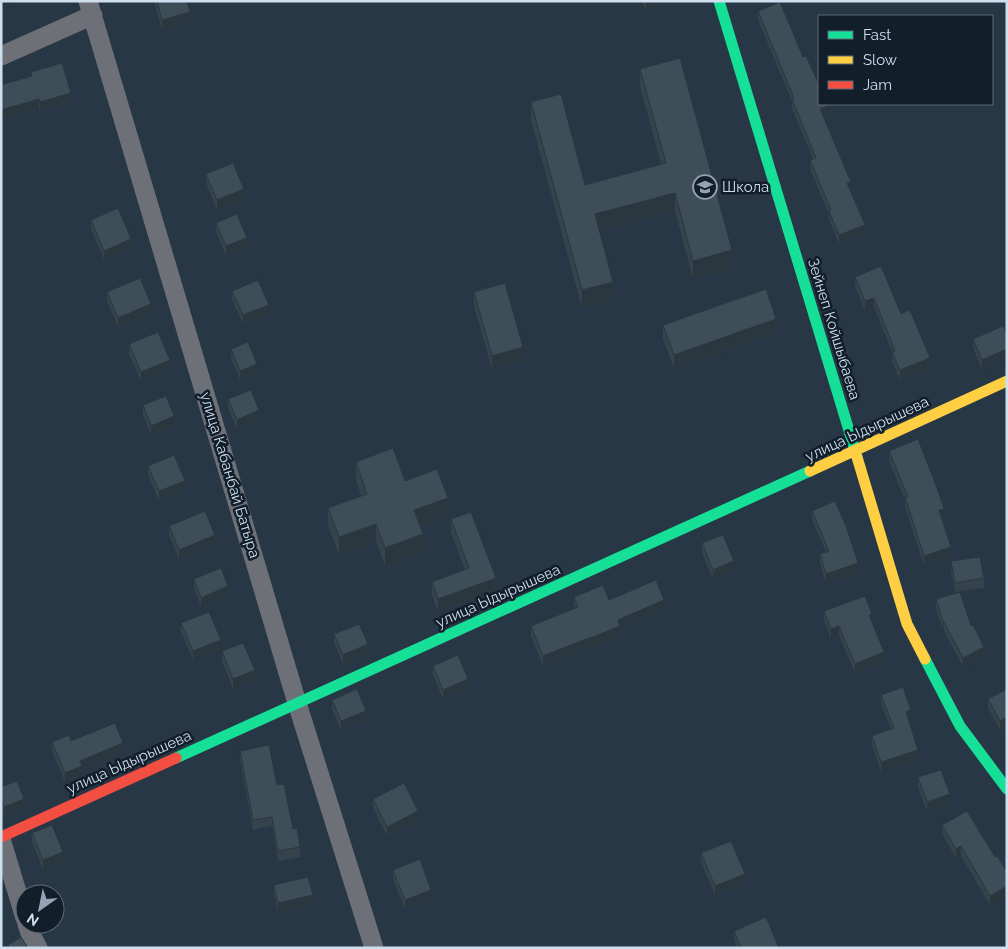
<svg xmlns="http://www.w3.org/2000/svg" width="1008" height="949" viewBox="0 0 1008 949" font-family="Raleway,sans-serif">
  <rect width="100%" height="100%" fill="#283745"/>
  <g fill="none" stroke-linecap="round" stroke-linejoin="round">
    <path stroke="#6e7078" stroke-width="19" d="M88,1L297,703L374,948
      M1,56L93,15
      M1,839L25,918
      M27,924L30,933L38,948"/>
    <path stroke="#16e098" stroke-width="11" d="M719,1L857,457
      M925,659L960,726L1007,789
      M176,758L810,471"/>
    <path stroke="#ffcf43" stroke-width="11" d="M857,457L907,624L925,659
      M810,471L1007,381"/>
    <path stroke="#f24e42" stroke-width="11" d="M1,837L176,758"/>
  </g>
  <path fill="#35434d" d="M154,1H187L190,21L162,30Z
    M642,1H672L646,11Z
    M758,11L828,115L823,117L851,191L865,234L839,244L829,220V214L810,169V160L813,159L792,108V101L758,20Z
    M640,69L732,268L693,279L675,211L599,231L613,300L582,308L531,120V102L585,185L661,164L640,87Z
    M31,72L71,102L40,111L39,108L1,120V85L31,76Z
    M206,174L244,199L217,210L206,183Z
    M91,220L131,248L104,260L91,229Z
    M216,223L247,247L226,256L216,232Z
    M855,277L901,314L930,367L900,380L892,361V352L874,307L865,311L855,286Z
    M232,291L269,314L243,324L232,300Z
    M107,292L151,313L118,327L107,301Z
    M474,292L523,361L492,369L474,306Z
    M663,325L776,332L674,369L663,339Z
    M1007,335V358L982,369L973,348V339Z
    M129,344L170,369L141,381L129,354Z
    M231,349L257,374L240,380L231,358Z
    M228,399L259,419L237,429L228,408Z
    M143,405L174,426L151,435L143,415Z
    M889,451L944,518L942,519L951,556L924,565L905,507V500L889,461Z
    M356,462L405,481L448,516L420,526L423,552L385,566L376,542L339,555L328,526V508L361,496L356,480Z
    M148,466L185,490L159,501L148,475Z
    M812,511L858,572L826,583L820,563V554L826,552L812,520Z
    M451,519L496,591L438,612L432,596V582L465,570L451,533Z
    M169,526L215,544L179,559L169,535Z
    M702,543L734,570L713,579L702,553Z
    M951,561L984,578V588L955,592L951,571Z
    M194,579L228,596L201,607L194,588Z
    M574,597L609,600L664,609L620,628V635L591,648V646L543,666L531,636V626L575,608L574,606Z
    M936,599L971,626L984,656L963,667L944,631H943L936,609Z
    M824,611L872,623L884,661L855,673L839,635L831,639L824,620Z
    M181,623L221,649L193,660L181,632Z
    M334,634L368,654L343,664L334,643Z
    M222,651L255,680L233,689L222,661Z
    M433,666L468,688L443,699L433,675Z
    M1007,689V726L1000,730L988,708V699Z
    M881,695L911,719L908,721L918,759L881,772L872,745V736L891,729L881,704Z
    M332,700L366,720L341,730L332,709Z
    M71,741L123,752L82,769V775L65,782L52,751V742Z
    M240,751L277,785L293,829L300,847V857L278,861L272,826L253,830L240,760Z
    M918,777L950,804L927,812L918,787Z
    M1,787L24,808L4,816L1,809Z
    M373,799L418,821L387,836L373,808Z
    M942,825L995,857L990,905L961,856L956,858L942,834Z
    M32,833L63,862L43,870L32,842Z
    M701,853L745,883L715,895L701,862Z
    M393,870L431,899L405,909L393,879Z
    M274,885L313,904L278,913L274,895Z
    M734,931L779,948H737L734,940Z"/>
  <path fill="#2b373e" d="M1,1H25L1,8Z
    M647,1H672L646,11V2Z
    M190,12V21L162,30V20Z
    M71,93V102L40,111V102Z
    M39,99V108L1,120V110Z
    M828,106V115L820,118V109Z
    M851,182V191L847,192V183Z
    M244,189V199L217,210V200Z
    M675,193V211L595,232V214Z
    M865,225V234L839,244V235Z
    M247,238V247L226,256V246Z
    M131,239V248L104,260V251Z
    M732,250V268L693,279V261Z
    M613,282V300L582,308V290Z
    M874,298V307L865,311V301Z
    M151,304V313L118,327V318Z
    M269,305V314L243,324V315Z
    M776,319V332L674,369V355Z
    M523,347V361L492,369V356Z
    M1007,349V358L982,369V360Z
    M930,358V367L900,380V370Z
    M170,360V369L141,381V372Z
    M257,364V374L240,380V371Z
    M259,410V419L237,429V420Z
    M174,416V426L151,435V426Z
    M185,481V490L159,501V491Z
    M448,498V516L414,528V510Z
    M944,509V518L939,520V510Z
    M376,524V542L339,555V537Z
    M423,534V552L385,566V548Z
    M215,535V544L179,559V550Z
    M951,547V556L924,565V556Z
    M734,561V570L713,579V570Z
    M858,563V572L826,583V574Z
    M496,578V591L438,612V599Z
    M228,586V596L201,607V598Z
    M664,600V609L620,628V635L591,648V638L618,620Z
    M872,614V623L869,615Z
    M943,622H944V631H943Z
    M839,626V635L831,639V629Z
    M591,637V646L543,666V656Z
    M221,640V649L193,660V651Z
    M368,644V654L343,664V655Z
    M984,647V656L963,667V658Z
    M884,652V661L855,673V664Z
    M255,670V680L233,689V679Z
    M468,679V688L443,699V690Z
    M911,710V719L906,722V712Z
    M366,711V720L341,730V721Z
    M1007,717V726L1000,730V721Z
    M123,743V752L82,769V775L65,782V773L80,761Z
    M918,750V759L881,772V762Z
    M950,794V804L927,812V802Z
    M24,799V808L4,816V807Z
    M418,811V821L387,836V827Z
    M961,846V856L956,858V849Z
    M63,852V862L43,870V860Z
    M745,874V883L715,895V886Z
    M1007,886V896L990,905V896Z
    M431,890V899L405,909V900Z
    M313,895V904L278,913V903Z"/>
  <path fill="#3e4e59" stroke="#2b373e" d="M157,1H187L190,12L162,20Z
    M780,2L803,57L806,56L819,85V104H827L828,106L820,109L851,182L847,183L865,225L839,235L829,211L831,210L810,160L816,158L792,99L794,98L758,11Z
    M680,58L732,250L693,261L675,193L595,214L613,282L582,290L531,102L561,94L585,185L666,163L640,69Z
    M62,63L71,93L40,102L39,99L1,110V85L32,76L31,72Z
    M233,163L244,189L217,200L206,174Z
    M118,208L131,239L104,251L91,220Z
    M237,214L247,238L226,246L216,223Z
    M881,266L901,314L910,310L930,358L900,370L892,352L895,351L874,298L865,301L855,277Z
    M140,278L151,304L118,318L107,292Z
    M258,280L269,305L243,315L232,291Z
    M505,283L523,347L492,356L474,292Z
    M766,289L776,319L674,355L663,325Z
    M1003,326L1007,335V349L982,360L973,339Z
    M158,332L170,360L141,372L129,344Z
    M248,342L257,364L240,371L231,349Z
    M251,390L259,410L237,420L228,399Z
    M166,396L174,416L151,426L143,405Z
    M918,439L937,488L944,509L939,510L951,547L924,556L905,497H908L889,451Z
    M393,448L405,481L437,469L448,498L414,510L423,534L385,548L376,524L339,537L328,508L367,494L356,462Z
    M174,455L185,481L159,491L148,466Z
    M835,501L846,526L858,563L826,574L820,554L829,551L812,511Z
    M205,511L215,535L179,550L169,526Z
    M471,512L496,578L438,599L432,582L469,568L451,519Z
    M723,535L734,561L713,570L702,543Z
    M980,557L984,578L955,583L951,561Z
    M221,568L228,586L201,598L194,579Z
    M656,580L664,600L618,620L620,626L591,638V637L543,656L531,626L578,607L574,597L603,585L609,600Z
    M960,592L971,626L973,625L984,647L963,658L944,622H943L936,599Z
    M865,596L872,614L869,615L884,652L855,664L839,626L831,629L824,611Z
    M209,612L221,640L193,651L181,623Z
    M359,624L368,644L343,655L334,634Z
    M243,643L255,670L233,679L222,651Z
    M458,655L468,679L443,690L433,666Z
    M903,687L911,710L906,712L918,750L881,762L872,736L894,728L881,695Z
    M357,689L366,711L341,721L332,700Z
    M1007,689V717L1000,721L988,699Z
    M115,723L123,743L80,761L82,766L65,773L52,742L69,735L71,741Z
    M269,745L277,785L284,784L293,829L297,828L300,847L278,851L272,817L253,820L240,751Z
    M941,770L950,794L927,802L918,777Z
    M17,781L24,799L4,807L1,799V787Z
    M404,783L418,811L387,827L373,799Z
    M967,811L995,857L997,856L1007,872V886L990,896L961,846L956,849L942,825Z
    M52,825L63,852L43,860L32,833Z
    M731,841L745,874L715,886L701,853Z
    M420,859L431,890L405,900L393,870Z
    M308,877L313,895L278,903L274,885Z
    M766,917L779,948H741L734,931Z
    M21,937L28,948H10L8,945Z"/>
  <defs>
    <g id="school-ring" transform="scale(1.25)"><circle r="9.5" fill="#121e2a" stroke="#94a4b4" stroke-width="1.5"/><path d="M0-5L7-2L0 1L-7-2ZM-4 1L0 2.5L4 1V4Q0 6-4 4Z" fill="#94a4b4"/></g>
  </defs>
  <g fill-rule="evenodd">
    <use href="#school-ring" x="705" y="187"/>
  </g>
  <g text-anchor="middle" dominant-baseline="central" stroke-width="5" stroke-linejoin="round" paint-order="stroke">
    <g font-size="15" fill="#cedff0" stroke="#121e2a" text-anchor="start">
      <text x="722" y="187">Школа</text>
    </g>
    <g font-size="15" fill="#cedff0" stroke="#121e2a">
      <text transform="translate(834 329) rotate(73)">Зейнеп Койшыбаева</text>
      <text transform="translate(867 429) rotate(-25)">улица Ыдырышева</text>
      <text transform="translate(230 475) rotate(73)">улица Кабанбай Батыра</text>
      <text transform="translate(498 596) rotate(-24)">улица Ыдырышева</text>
      <text transform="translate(129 762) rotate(-24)">улица Ыдырышева</text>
    </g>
  </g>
  <rect width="1008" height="949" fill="none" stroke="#cedff0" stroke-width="5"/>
  <rect x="818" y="15" width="175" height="90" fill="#121e2a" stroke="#5d6b79"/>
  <rect x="828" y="31" width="25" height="8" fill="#16e098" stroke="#5d6b79"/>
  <text x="863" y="40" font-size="15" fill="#cedff0">Fast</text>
  <rect x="828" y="56" width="25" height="8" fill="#ffcf43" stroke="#5d6b79"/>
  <text x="863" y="65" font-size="15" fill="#cedff0">Slow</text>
  <rect x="828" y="81" width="25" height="8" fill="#f24e42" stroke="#5d6b79"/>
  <text x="863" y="90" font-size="15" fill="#cedff0">Jam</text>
  <g transform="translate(40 909) rotate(213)"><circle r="24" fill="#121e2a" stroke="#5d6b79"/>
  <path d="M0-4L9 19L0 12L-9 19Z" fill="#94a4b4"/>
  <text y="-8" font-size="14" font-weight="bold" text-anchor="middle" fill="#cedff0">N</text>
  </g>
</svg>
